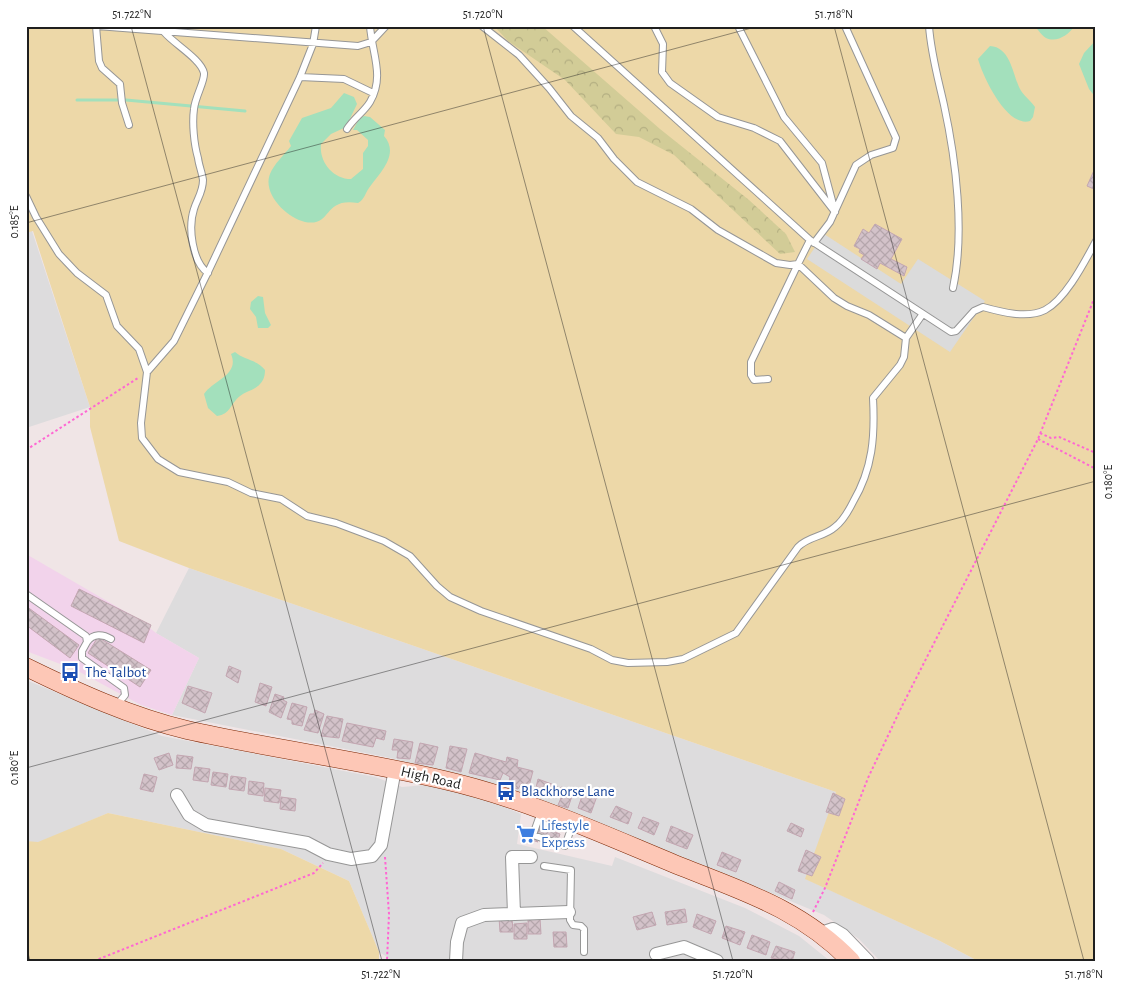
<svg xmlns="http://www.w3.org/2000/svg" width="1122" height="987" viewBox="0 0 1122 987" font-family="'Alegreya Sans',sans-serif">
  <defs>
    <pattern id="forest-crowns" width="20" height="18" patternUnits="userSpaceOnUse" patternTransform="scale(1.25)"><rect width="20" height="18" fill="#d2cc97"/><path d="M2 6a3 3 0 1 1 6 0M12 15a3 3 0 1 1 6 0" fill="none" stroke="#b4af82"/></pattern>
    <pattern id="building-cross-hatch" width="8" height="8" patternUnits="userSpaceOnUse" patternTransform="scale(1.25)"><rect width="8" height="8" fill="#d3c2c9"/><path d="M0 0l8 8M0 8l8-8" fill="none" stroke="#b5a6ac"/></pattern>
  </defs>
  <rect width="100%" height="100%" fill="#f0e5e6"/>
  <path fill="#dddcdd" d="M32,231L90,407L26,428V233Z
    M189,568L836,792L806,879L940,941L978,961H880L859,939L824,915L711,868L496,787L445,771L386,757L172,715L199,658L156,633Z
    M26,680L162,736L375,777L402,787L425,785L465,793L502,806L521,814L517,844L612,866L615,857L745,908L799,936L830,961H389V958L379,952L349,881L281,849L108,813L38,843L26,841Z"/>
  <path fill="#f2d3eb" d="M26,554L138,619L156,633L199,658L172,715L141,705L76,670L26,651Z"/>
  <path fill="#edd8a8" d="M26,26H1096V961H978L940,941L805,879L836,792L189,568L119,541L90,427V407L33,231L26,233Z
    M108,813L281,849L349,881L379,952V961H26V841L38,842Z"/>
  <path fill="url(#forest-crowns)" d="M494,26H542L660,129L749,200L786,234L795,252L780,254L674,155L639,137L616,134L565,80L508,41Z"/>
  <path fill="#dbdbdb" d="M824,234L901,284L918,259L985,301L950,352L807,259Z"/>
  <path fill="#a3e0bc" d="M1034,26H1075C1068,35 1057,43 1046,38C1041,35 1038,29 1034,26Z
    M1096,40V98L1089,89L1079,64L1084,53Z
    M990,46C1011,47 1013,76 1020,89C1023,95 1031,101 1035,107L1033,117L1030,121C1007,128 983,77 978,59Z
    M344,93L354,97L357,104L346,127L331,134L321,144C319,162 333,179 351,179L363,169V153L368,146V140L357,130H353L359,119L364,116L370,117L385,130L384,136C400,154 380,173 369,188C365,193 365,199 358,203C322,197 333,227 305,222C287,218 262,194 270,174C274,164 284,155 291,146L289,141L302,118L331,108Z
    M258,296L263,297L265,313L271,325L268,328H258L256,317L250,309L251,302Z
    M235,352C244,360 258,360 265,370C265,375 264,380 260,384C255,390 246,391 240,396C230,404 231,414 217,416L208,408L204,394C213,380 240,375 231,354Z"/>
  <g fill="none" stroke-linecap="round" stroke-linejoin="round">
    <path stroke="#a3e0bc" stroke-width="3" d="M77,100H126L245,111"/>
  </g>
  <path fill="url(#building-cross-hatch)" stroke="#c3a6b1" d="M1096,166V190L1087,186Z
    M875,224L902,239L891,259L907,267L904,276L880,263L877,269L861,259L864,255L859,252L860,249L854,246L863,229L869,233Z
    M79,589L151,625L144,643L71,606Z
    M26,606L79,645L70,658L26,625Z
    M98,637L151,670L140,687L88,653Z
    M229,666L241,671L238,683L226,676Z
    M260,683L272,687L266,706L255,702Z
    M188,686L212,693L205,713L182,703Z
    M275,694L284,697L283,700L287,702L281,718L269,712Z
    M292,703L307,707L302,726L292,724V720L287,719Z
    M315,710L324,714L318,733L304,730L310,714H314Z
    M327,716L343,719L339,738L321,736Z
    M347,723L386,731L384,740L376,738L373,747L342,741Z
    M394,739L413,742L410,759L397,758L398,750H392Z
    M420,743L438,747L433,765L415,763Z
    M450,746L467,749L461,772L446,768Z
    M169,753L173,765L159,770L154,758Z
    M475,753L506,762L507,757L518,760L517,767L533,771L529,786L521,784L518,789L508,786L510,777L503,773L500,780L469,773Z
    M177,755L193,757L191,769L176,768Z
    M195,767L210,769L208,782L193,780Z
    M213,772L228,774L226,787L211,785Z
    M144,774L157,777L153,792L140,789Z
    M231,776L246,778L244,791L229,789Z
    M538,779L557,786L554,798L535,792Z
    M249,781L264,783L263,796L248,794Z
    M561,787L573,793L568,808L558,805L561,798L558,797Z
    M265,788L281,790L279,803L264,801Z
    M584,790L597,796L591,813L578,808Z
    M833,793L845,799L839,816L826,812Z
    M281,797L296,799L295,811L280,809Z
    M616,806L632,813L628,824L610,817Z
    M643,817L659,823L654,835L638,828Z
    M791,823L804,829L801,837L787,831Z
    M537,825L560,834L557,843L534,834Z
    M671,826L693,835L687,849L666,841Z
    M525,829L538,842L525,838L519,831Z
    M806,850L821,857L812,876L798,871Z
    M722,852L741,860L736,872L717,865Z
    M779,882L795,890L792,899L775,891Z
    M685,909L687,922L667,925L665,912Z
    M652,912L656,925L637,930L633,917Z
    M697,914L716,921L711,934L693,927Z
    M499,917H512L513,932H500Z
    M540,918L541,934H528V919Z
    M527,923V939H514V924Z
    M726,926L745,932L740,945L722,938Z
    M553,932H566L567,947H554Z
    M752,935L770,942L766,955L747,948Z
    M776,946L795,952L792,961L771,958Z"/>
  <g fill="none" stroke-linecap="round" stroke-linejoin="round">
    <g stroke="#969696" stroke-width="8">
      <path id="service" d="M96,26L99,61L102,68L120,84L122,103L129,125
        M97,26L358,46L371,42L386,26
        M482,26L519,55L549,88L571,116L598,138L614,159L637,182L691,209L718,230L776,263L790,265L798,264L810,240
        M573,26L810,240L951,332L956,331L974,311L983,307C1001,312 1027,319 1045,310C1066,299 1085,261 1096,241
        M654,26L663,44L662,72L670,83L718,117L754,128L780,141L835,212
        M738,26L784,117L822,163L834,208
        M929,26C931,54 938,78 944,105C956,160 965,233 953,288
        M164,32C174,44 201,59 204,73C205,81 195,97 194,109C192,123 194,144 198,158C199,166 202,172 203,180C203,192 197,199 194,209C188,227 192,262 208,273
        M300,77L344,79L373,93
        M347,129C353,119 364,112 370,102C385,76 372,54 370,26
        M26,196L36,217L59,254L77,273L106,295L117,326L139,349L147,372L141,423L142,438L158,459L179,472L228,482L251,493L281,499L307,516L336,523L384,541L410,556L437,586L450,597L481,611L591,649L612,660L628,663L667,662L683,659L736,633L798,547C809,536 824,537 835,527C843,521 849,510 853,502C873,468 875,436 873,398L900,365L904,357L906,338L922,315
        M814,243L830,222L856,165L871,155L893,148L896,138L845,26
        M147,372L174,341L209,270L300,77L313,44L316,26
        M768,379L754,380L751,375V362L798,264L834,298L847,306L869,315L906,338
        M26,594L86,636L87,642L82,651V658L124,688L125,695L116,706
        M87,642C93,633 103,634 111,639
        M541,812L533,835L565,846L573,823
        M544,866L571,870L570,920L573,925L581,926L584,929V952"/>
    </g>
    <g stroke="#969696" stroke-width="14">
      <path id="minor" d="M177,795L189,815L206,825L307,843L328,854L351,859L372,856L381,845L395,769
        M514,914L512,857H531
        M821,933L833,929L843,935L868,961
        M656,954L684,947L717,961
        M456,961L457,942L462,923L484,915L569,912"/>
    </g>
    <g stroke="#7c2500" stroke-width="19">
      <path id="secondary" d="M26,667C77,692 132,717 187,730C272,749 359,760 444,780C527,799 604,835 682,867C745,892 802,910 851,961"/>
    </g>
    <path stroke="#ff67d3" stroke-width="2" stroke-dasharray="2.5 2.5" stroke-linecap="butt" d="M1040,433L1051,438L1059,437L1096,453
      M1038,439L1096,469
      M26,450L138,378
      M385,857L389,914L387,961
      M813,912L825,888L868,778L902,706L1038,439L1096,294
      M94,961L314,873L323,863"/>
    <use href="#service" stroke="#fff" stroke-width="6"/>
    <use href="#minor" stroke="#fff" stroke-width="12"/>
    <use href="#secondary" stroke="#fdc7b6" stroke-width="18"/>
  </g>
  <path fill="none" stroke="#1f1f1f" stroke-width="1" stroke-opacity="0.45" d="M131,26L382,961M483,26L733,961M834,26L1084,961M26,223L759,26M26,768L1096,481M26,945L30,961"/>
  <defs>
    <g id="bus-bare" transform="scale(1.5)"><path d="M-5-6H5V4H4V6H2V4H-2V6H-4V4H-5ZM-3.5-4V0h7V-4ZM-3.5 1.2v1.5H-2V1.2ZM2 1.2v1.5H3.5V1.2Z" fill="#1a4fb4" stroke="#fff" stroke-width="2.5" paint-order="stroke"/></g>
    <g id="supermarket-bare" transform="scale(1.5)"><path d="M-6-5.5h2.5l.6 2H6L4.5 2H-2.5L-4.4-4H-6ZM-1.5 3.2a1.3 1.3 0 1 0 .1 0ZM3 3.2a1.3 1.3 0 1 0 .1 0Z" fill="#3f7fe0" stroke="#fff" stroke-width="2.5" paint-order="stroke"/></g>
  </defs>
  <g fill-rule="evenodd">
    <use href="#bus-bare" x="70" y="672"/>
    <use href="#bus-bare" x="506" y="791"/>
    <use href="#supermarket-bare" x="526" y="834"/>
  </g>
  <g text-anchor="middle" dominant-baseline="central" stroke-width="4.5" stroke-linejoin="round" paint-order="stroke">
    <g font-size="15" fill="#164399" stroke="#fff" text-anchor="start">
      <text x="85" y="672">The Talbot</text>
      <text x="521" y="791">Blackhorse Lane</text>
    </g>
    <g font-size="15" fill="#1f1f1f" stroke="#fff">
      <text transform="translate(431 778) rotate(13)">High Road</text>
    </g>
    <g font-size="15" fill="#366cbe" stroke="#fff" text-anchor="start">
      <text x="541" y="825">Lifestyle<tspan x="541" dy="17">Express</tspan></text>
    </g>
  </g>
  <rect width="1122" height="987" fill="none" stroke="#ffffff" stroke-width="55"/>
  <rect x="28" y="28" width="1066" height="932" fill="none" stroke="#1f1f1f" stroke-width="2"/>
  <g font-size="12" text-anchor="middle" fill="#1f1f1f">
    <text x="132" y="18">51.722°N</text>
    <text x="483" y="18">51.720°N</text>
    <text x="834" y="18">51.718°N</text>
    <text transform="translate(14 222) rotate(-90)" y="4">0.185°E</text>
    <text transform="translate(1108 482) rotate(-90)" y="4">0.180°E</text>
    <text transform="translate(14 768) rotate(-90)" y="4">0.180°E</text>
    <text x="381" y="978">51.722°N</text>
    <text x="733" y="978">51.720°N</text>
    <text x="1084" y="978">51.718°N</text>
  </g>
</svg>
